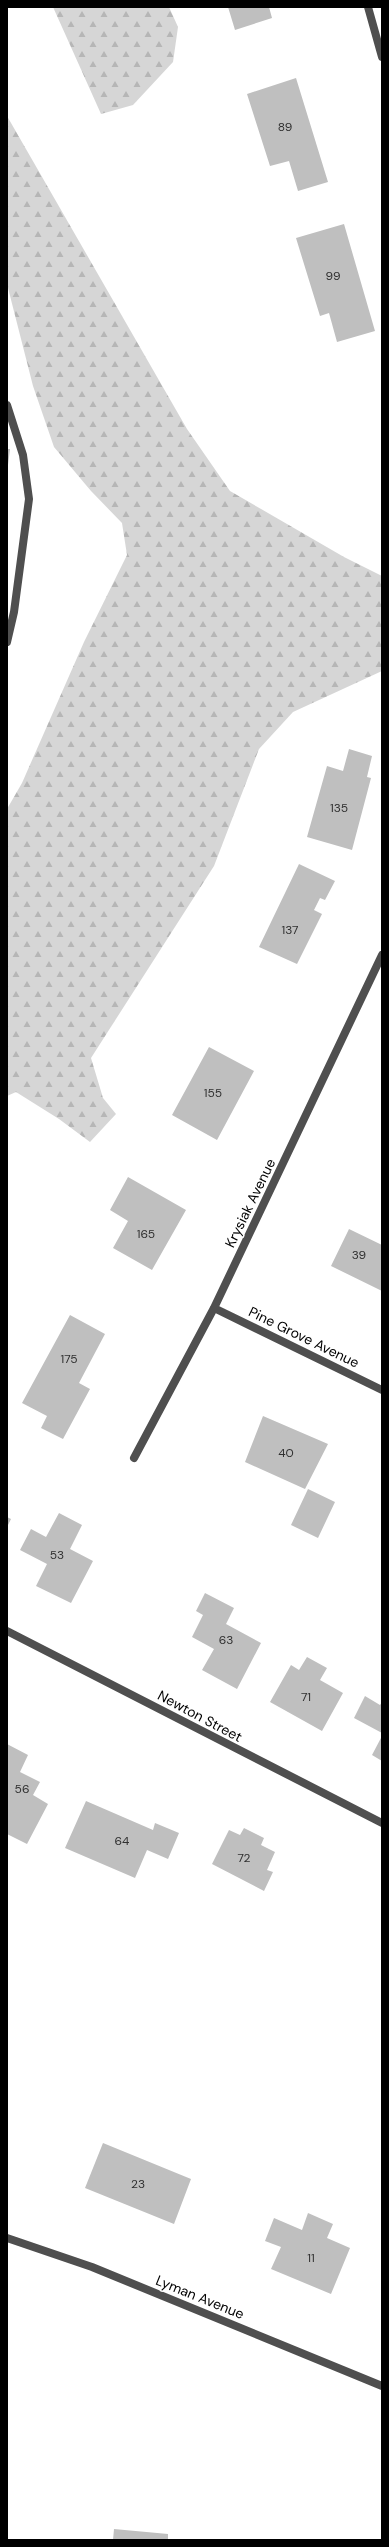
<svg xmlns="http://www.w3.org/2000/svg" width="389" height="2547" viewBox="0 0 389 2547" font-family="'DM Sans',sans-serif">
  <defs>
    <pattern id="forest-firs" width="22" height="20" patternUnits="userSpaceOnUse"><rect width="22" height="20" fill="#d6d6d6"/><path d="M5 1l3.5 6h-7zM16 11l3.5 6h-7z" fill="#b6b6b6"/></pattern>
  </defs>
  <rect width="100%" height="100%" fill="#fff"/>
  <path fill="url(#forest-firs)" d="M53,7H169L178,27L173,62L133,105L101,114Z
    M7,116L187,429L230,491L344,557L382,576V671L293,712L259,749L214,866L91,1058L103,1098L116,1114L90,1142L59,1119L16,1092L7,1096V809L22,783L84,642L127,555L122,523L91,491L54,447L33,386L7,284Z"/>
  <path fill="#bfbfbf" d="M228,7H269L272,18L235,30Z
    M296,78L328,182L298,191L289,161L270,166L247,94Z
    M344,224L375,331L337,342L329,313L320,316L296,238Z
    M7,449H10L8,465H7Z
    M349,749L372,756L367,777L371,778L352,850L307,837L327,766L343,771Z
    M299,864L335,881L325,900L320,898L314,910L322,914L297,964L259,947Z
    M209,1047L254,1071L217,1140L172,1115Z
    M128,1177L186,1210L152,1270L113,1248L128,1221L110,1210Z
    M349,1229L382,1245V1291L331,1266Z
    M70,1315L105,1334L79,1383L90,1389L63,1439L41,1428L47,1416L22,1403Z
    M263,1416L328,1444L305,1489L245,1462Z
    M308,1489L335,1502L318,1538L291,1525Z
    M59,1513L82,1525L70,1549L93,1561L71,1603L36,1586L47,1564L20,1550L31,1529L46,1537Z
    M7,1517L11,1519L7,1527Z
    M205,1593L234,1608L226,1624L261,1643L237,1689L202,1670L214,1649L192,1637L203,1615L196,1611Z
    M307,1657L327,1668L320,1680L343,1693L322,1731L270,1702L291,1665L299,1670Z
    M365,1696L380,1705L382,1702V1733L354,1718Z
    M382,1736V1761L372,1755Z
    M7,1744L28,1755L20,1772L40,1782L33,1795L48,1804L27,1844L7,1834Z
    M86,1801L153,1830L155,1823L179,1833L168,1859L147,1850L135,1878L65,1848Z
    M244,1828L264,1838L261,1845L275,1852L267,1870L273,1872L264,1891L212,1864L229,1830L240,1835Z
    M103,2143L191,2179L174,2224L85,2188Z
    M308,2213L333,2224L327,2238L350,2248L331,2294L271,2269L281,2247L265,2241L274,2218L302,2230Z
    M114,2529L168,2534V2540H113Z"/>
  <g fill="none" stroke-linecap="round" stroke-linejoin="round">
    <path stroke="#4f4f4f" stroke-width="8" d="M7,405L23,455L29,499L14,612L7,642"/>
    <path stroke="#4f4f4f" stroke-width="8" d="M368,7L382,57
      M214,1308L382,1390
      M134,1458L214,1308L382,955
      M7,1631L382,1823
      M7,2238L92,2267L382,2386"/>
  </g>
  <g text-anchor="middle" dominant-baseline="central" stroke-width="3" stroke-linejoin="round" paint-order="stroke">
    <g font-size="12" fill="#303030">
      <text x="285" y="127">89</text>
      <text x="333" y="276">99</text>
      <text x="339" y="808">135</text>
      <text x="290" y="930">137</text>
      <text x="213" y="1093">155</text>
      <text x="146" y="1234">165</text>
      <text x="359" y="1255">39</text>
      <text x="69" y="1359">175</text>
      <text x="286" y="1453">40</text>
      <text x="57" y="1555">53</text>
      <text x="226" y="1640">63</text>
      <text x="306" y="1697">71</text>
      <text x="22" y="1789">56</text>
      <text x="122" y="1841">64</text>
      <text x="244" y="1858">72</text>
      <text x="138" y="2184">23</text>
      <text x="311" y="2258">11</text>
    </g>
    <g font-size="14" fill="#000" stroke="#fff">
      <text transform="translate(250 1203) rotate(-64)">Krysiak Avenue</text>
      <text transform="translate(304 1337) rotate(26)">Pine Grove Avenue</text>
      <text transform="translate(200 1716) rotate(28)">Newton Street</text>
      <text transform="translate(200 2297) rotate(22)">Lyman Avenue</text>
    </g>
  </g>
  <rect width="389" height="2547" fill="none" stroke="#000000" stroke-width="16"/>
</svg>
